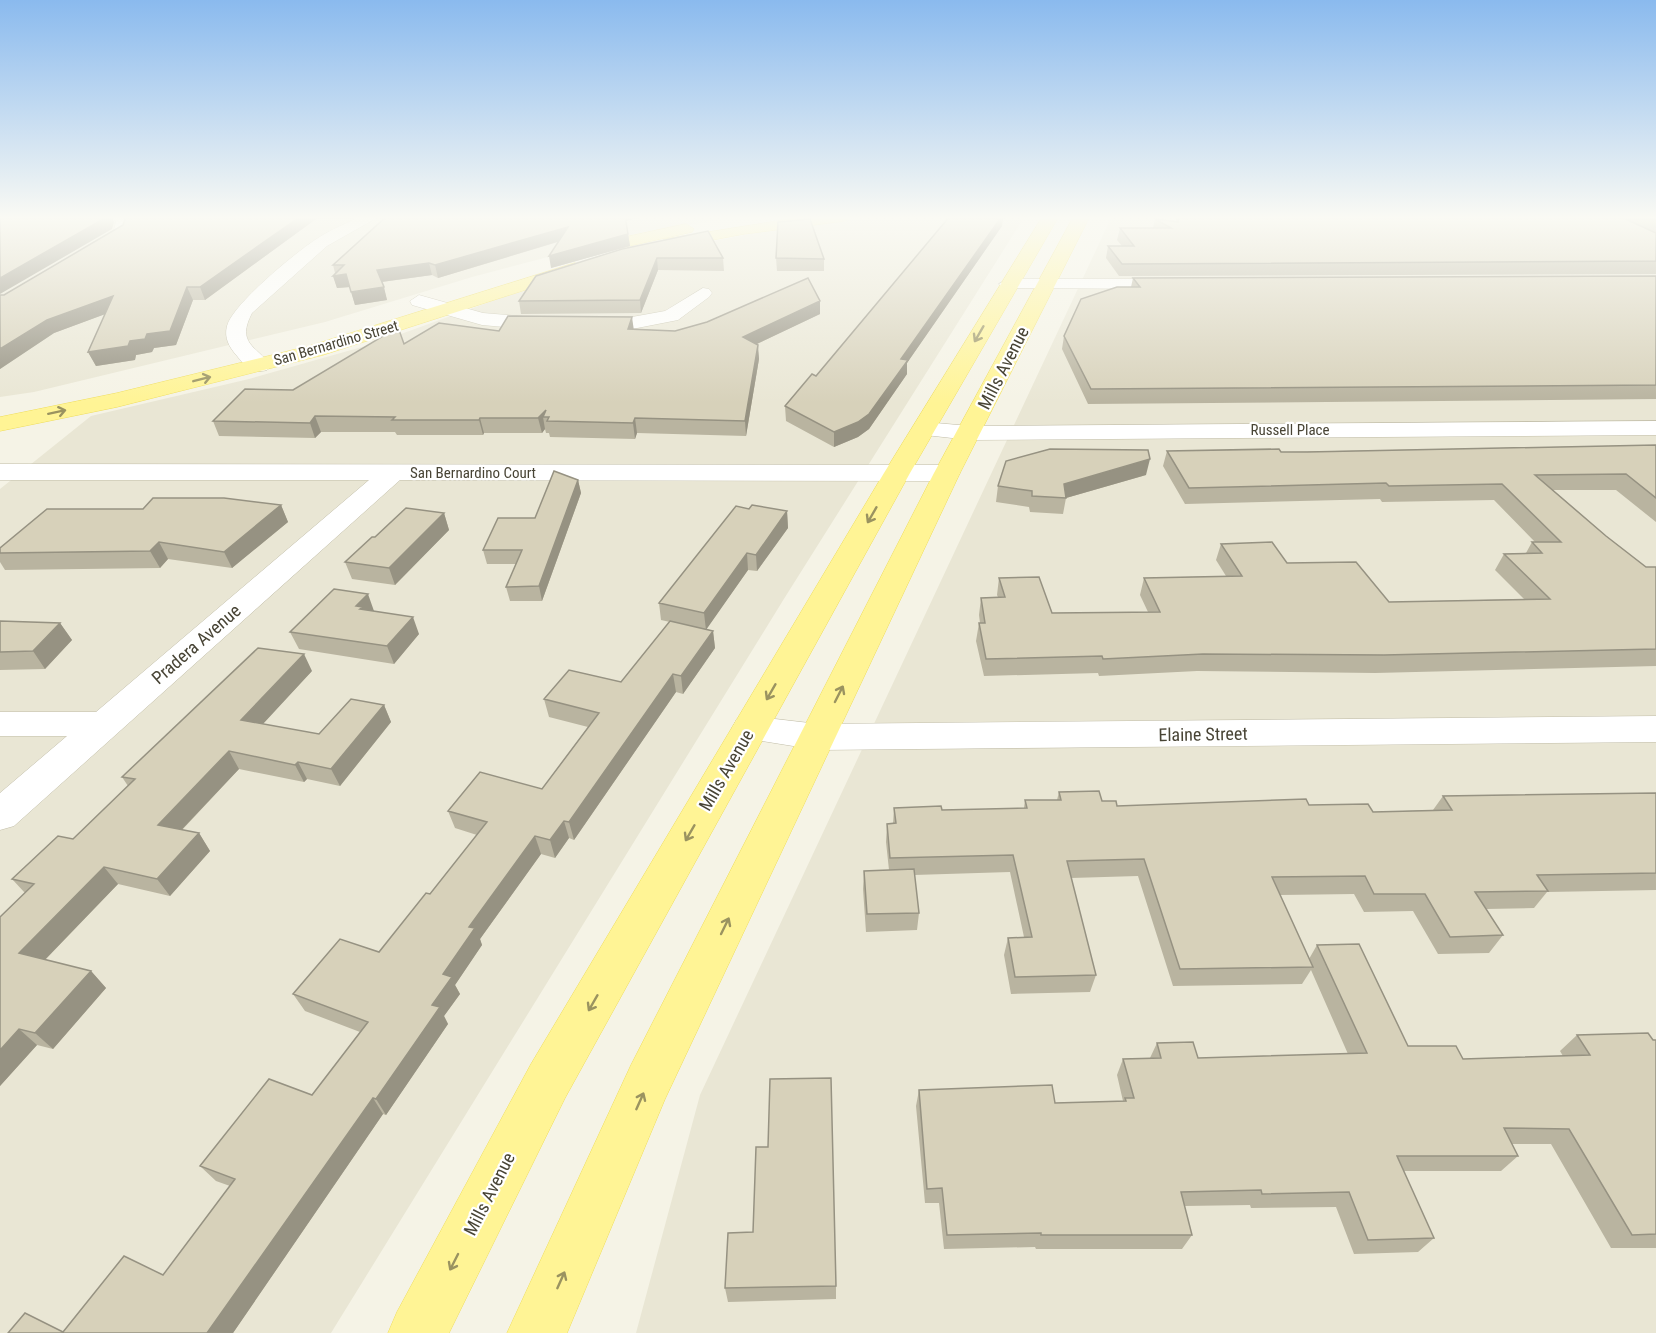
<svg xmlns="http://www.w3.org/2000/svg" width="1656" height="1333" viewBox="0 0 1656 1333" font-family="'Roboto Condensed',sans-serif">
  <rect width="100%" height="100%" fill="#f5f3e6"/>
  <path fill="#e9e6d4" d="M0,216H743L639,233L472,277L325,322L34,392L0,397Z
    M881,216H1025L782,602L331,1333H0V489L91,416L249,379L376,343L506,296L660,252L779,228Z
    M1112,216H1656V1333H636L700,1095Z"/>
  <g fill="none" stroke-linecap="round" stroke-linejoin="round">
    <g stroke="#c1bda8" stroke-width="1">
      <path id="minor" d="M112,216L129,217L132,220L127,235L94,257H82L80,253L82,249L114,230L116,221Z
        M361,216H380L327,246L252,313C236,344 256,345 271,366L267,370C254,374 245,366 237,356C229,347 224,338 227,326C232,305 295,253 315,240C329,230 346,224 361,216Z
        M1008,279H1177L1186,284L1177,289L1002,288L999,284Z
        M703,288L709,289L712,293L709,297L678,320L632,329H529L482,325L412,305L410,301L419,295L483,313L529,317H632L665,311Z
        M1656,421V435L970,440L916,434L912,429L916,424L924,422L970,426Z
        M0,464L947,465L956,468L960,473L956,478L947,481L400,480L14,826L0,830V793L67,736H0V712H96L369,480H0Z
        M750,716L818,724L1656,716V742L818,750L737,737L732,728L737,719Z"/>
    </g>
    <g stroke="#efdd5a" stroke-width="1">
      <path id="major" d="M809,216H852L844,221L744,234L665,249L657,244L665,239Z
        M1043,216H1059L910,473L565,1098L449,1333H388L397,1312L531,1064L884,473Z
        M1074,216H1090L960,473L665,1099L567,1333H507L631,1065L934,473Z
        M686,224L694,229L692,232L584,256L576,251L584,246Z
        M575,263L584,268L581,272L323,355L117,407L0,431V417L117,393L309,346Z"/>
    </g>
    <use href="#minor" fill="#fff" fill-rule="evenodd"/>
    <use href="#major" fill="#fff495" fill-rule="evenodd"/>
  </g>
  <path fill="#b9b4a0" d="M126,216H356L350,219H316L205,300H193L176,345L154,348L152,352L136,355L135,360L96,366L88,352L105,314L54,333L0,369V295H4L123,225Z
    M378,216H646L626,221L630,246L551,268L558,242L438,278L432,275L382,282L387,300L355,305L350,287L337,288L333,276L335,273L333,265L383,219H379Z
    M950,216H1003L1002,226L907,363V374L869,429L858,437L834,447L786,421L785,406L816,376Z
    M1176,216H1656V274L1119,276L1106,258L1108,246H1122L1117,240L1120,228H1153L1155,219L1176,221Z
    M622,249L723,258L724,271L658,270L641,313L521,314L519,301Z
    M776,258L824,259V271H777Z
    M1656,276V399L1088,404L1062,349L1064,336L1131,287L1133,278Z
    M820,301V314L757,344L759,359L746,436L637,433L635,439L550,437L549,433H546L545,429L542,433H484L483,435H397L395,432H321L315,438L219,436L213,421L293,390L404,344L499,331L634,329L675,331Z
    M1656,445V522L1616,490H1553L1606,536L1646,567H1656V666L1375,673L1197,671L1099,676L1098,673L984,676L976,641L979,623H980L979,615L981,598L998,597L997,595L999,578L1052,613L1148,612L1140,595L1144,578L1226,576L1216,560L1221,544L1287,563L1389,602L1524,599L1495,570L1504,554L1526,553L1532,542H1535L1494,500L1382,502L1380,499L1185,504L1163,466L1167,451L1281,452Z
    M1146,475L1066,498L1063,514L1030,512L1029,507L996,502L998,486Z
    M578,480L581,493L542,601H510L506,587L516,564H487L483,550L535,518Z
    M281,505L288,522L232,568L168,559L160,568L5,570L0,562V548L143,509Z
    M749,509L787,511L788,528L757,571L748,570L706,629L713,631L715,648L683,694L676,692L574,840L569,838L555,858L541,854L480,939L482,945L455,985L460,994L444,1016L448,1024L386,1115L383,1114L233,1333H8L63,1332L163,1275L230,1186L216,1181L200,1166L312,1095L360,1032L305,1011L293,994L379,952L430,894L477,835L455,828L448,811L542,789L588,727L549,717L544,699L621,682L670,622L661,620L659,603Z
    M444,513L449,530L395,585L352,579L345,562L375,537Z
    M374,611L419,634L394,664L299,649L290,632Z
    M0,621L60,623L72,640L45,669L0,670Z
    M312,671L262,724L319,734L384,705L391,722L340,786L307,779L304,782L239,769L182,830L199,833L210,851L170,896L118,884L45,960L91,971L106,988L53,1049L37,1045L0,1086V917L25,893L12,879L73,839L128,786L122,777Z
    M1059,792L1102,801L1117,806L1309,805L1373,812L1433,810L1443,796L1656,793V890L1547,892L1534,908L1486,909L1503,935L1489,953L1438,954L1413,911L1364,912L1354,894L1280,895L1309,959L1317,945L1408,1046L1463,1059L1563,1056L1560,1051L1577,1035L1656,1040V1248H1611L1551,1144H1512L1518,1156L1501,1171H1403L1434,1238L1418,1252L1354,1254L1336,1207L1251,1208L1250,1205L1184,1206L1192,1235L1182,1249H1036L1035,1247L944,1249L939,1203H925L916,1106L919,1090L1055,1103L1123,1101L1117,1075L1123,1059L1150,1058L1157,1043L1198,1058L1348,1054L1311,970L1302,984L1173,986L1138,876L1071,878L1096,975L1090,992L1011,994L1004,955L1008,938L1024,937L1010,872L914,875L919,913L917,930L866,932L863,889L864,871L889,870L886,842L887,824H893L894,808L942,810L1024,808L1025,800H1057Z
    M836,1286V1299L728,1302L725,1288Z"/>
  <path fill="#969282" d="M107,216H111L114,222L112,229L0,294V278Z
    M301,216H315L316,219L205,300L200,287Z
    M349,216H356L350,219Z
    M625,216H646L625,221Z
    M1002,216H1003L1002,226L907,363V374L869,429L858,437L834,447V432L901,359Z
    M568,227L570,238L438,278L435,265Z
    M628,234L630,246L551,268L549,256Z
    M657,258L658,270L641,313L640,300Z
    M429,263L432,275L381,282L377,270Z
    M346,274L350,287L337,288L333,276Z
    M187,287L193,300L176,345L154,348L152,352L136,355L135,360L96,366L88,352L130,341L147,334Z
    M384,287L387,300L355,305L351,292Z
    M113,296L119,309L54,333L0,369V349L47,320Z
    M820,301V314L744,350L743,337Z
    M632,317L634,331L628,329Z
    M758,345L759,359L746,436L745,421Z
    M546,410L543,417L545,429L542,433L538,418Z
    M315,416L321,432L315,438L310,423Z
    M480,418L484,433L483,435L479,420Z
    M635,418L637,433L635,439L633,423Z
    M1150,459L1146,475L1066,498L1064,484Z
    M578,480L581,493L542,601L539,586Z
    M281,505L288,522L232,568L224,552Z
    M787,511L788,528L757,571L756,555Z
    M444,513L449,530L395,585L389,568Z
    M159,542L168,559L160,568L150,551Z
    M747,553L748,570L706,630L704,613Z
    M368,594L374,611L368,619L356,606Z
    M413,617L419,634L394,664L387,646Z
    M60,623L72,640L45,669L33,651Z
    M713,631L715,648L683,694L681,676Z
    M304,654L312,671L250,738L241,720Z
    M673,674L676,692L574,840L569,822Z
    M384,705L391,722L340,786L331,769Z
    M229,751L239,769L170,842L158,825Z
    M298,762L307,779L304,782L295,765Z
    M564,821L569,838L555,858L550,840Z
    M199,833L210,851L170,896L157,879Z
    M535,836L541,854L480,939L482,945L455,985L460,994L444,1016L448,1024L386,1115L376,1099L432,1005L443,974L469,927Z
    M104,867L118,884L35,970L19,953Z
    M91,971L106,988L53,1049L35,1033Z
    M19,1029L37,1045L0,1086V1050Z
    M373,1098L383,1114L233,1333H207Z"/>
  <path fill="#d7d1ba" stroke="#969282" stroke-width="1.5" d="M0,216H107V217L0,278Z
    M126,216H301L200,287H187L170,331L147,334L145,339L130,341L128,346L88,352L113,296L47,320L0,349V295H4L123,225Z
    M387,216H625L628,234L549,256L568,227L435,265L429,263L377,270L384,287L351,292L346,274L333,276L344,265H333Z
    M950,216H1002L901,359L908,360L869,414L858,422L834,432L785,406L812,374L816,376Z
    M1178,216H1619L1656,233V261L1122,264L1108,246H1134L1120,228H1171L1155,219L1178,222Z
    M1649,216H1656V219Z
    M810,219L824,259L776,258L778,222Z
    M708,231L723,258H657L640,300L519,301L536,276L622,249Z
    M1656,276V385L1091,389L1064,336L1081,299L1117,287H1140L1133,278Z
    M808,278L820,301L743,337L758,345L745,421L635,418L633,423L547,421L549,417H543L546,410L538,418H480L479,420H392L395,417L315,416L310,423L213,421L245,389L293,390L398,327L404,344L439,323L499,331L508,316L632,317L628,329L675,331L707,322Z
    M1656,445V498L1626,474L1535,475L1606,536L1646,567H1656V649L1384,655L1203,654L1103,659L1102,656L986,659L979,623H985L981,598L1005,597L999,578L1039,577L1052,613L1160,612L1144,578L1242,576L1221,544L1272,542L1287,563L1356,562L1389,602L1550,599L1504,554L1542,553L1532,542H1561L1502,484L1389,486L1386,483L1189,488L1167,451L1279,449L1281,452H1307Z
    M1050,449L1148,450L1150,459L1064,484L1066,498L1032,496V491L998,486L1006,461Z
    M554,471L578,480L539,586L506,587L522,550H483L498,518H535Z
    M153,498H224L281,505L224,552L159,542L150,551L0,553V548L47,509H143Z
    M752,505L787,511L756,555L747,553L704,613L659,603L736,506L749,509Z
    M406,508L444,513L389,568L345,562L372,537H375Z
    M334,589L368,594L356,606L363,607L360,609L413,617L387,646L290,632Z
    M0,621L60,623L33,651L0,652Z
    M670,621L713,631L681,676L673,674L569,822L564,821L550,840L535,836L469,927L475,928L443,974L452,977L432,1005L440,1007L376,1099L373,1098L207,1333H8L25,1313L63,1332L124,1256L163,1275L235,1179L200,1166L269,1079L312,1095L368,1022L293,994L340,939L379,952L426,893L430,894L487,822L448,811L480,772L542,789L599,713L544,699L569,670L621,682Z
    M258,648L304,654L241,720L319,734L351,699L384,705L331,769L298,762L295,765L229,751L158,825L199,833L157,879L104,867L19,953L91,971L35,1033L19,1029L0,1050V917L34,884L12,879L58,836L73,839L135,779L122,777Z
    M1099,791L1102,801H1116L1117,806L1306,799L1309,805L1368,804L1373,812L1452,810L1443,796L1656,793V873L1537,875L1548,891L1475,892L1503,935L1450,937L1425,894H1374L1365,876L1272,877L1313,967L1180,969L1144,859L1067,861L1096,975L1015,977L1008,938L1032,937L1013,855L890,858L887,824L896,823L894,808L941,806L942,810L1027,808L1025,800H1061L1059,792Z
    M914,869L919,913L867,914L864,871Z
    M1359,944L1408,1046H1456L1463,1059L1590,1055L1577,1035L1648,1033L1653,1040H1656V1234L1632,1235L1569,1129L1504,1128L1518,1156H1397L1434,1238L1368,1240L1349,1192L1262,1194L1261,1190L1181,1192L1192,1235H1041V1233L947,1235L942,1188L927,1189L919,1090L1052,1085L1055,1103L1126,1101L1125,1098H1134L1123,1059L1161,1058L1157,1043L1193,1042L1198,1058L1367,1053L1317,945Z
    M831,1078L836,1286L725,1288L728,1233L753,1232L756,1147H768L770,1079Z"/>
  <defs><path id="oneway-shaft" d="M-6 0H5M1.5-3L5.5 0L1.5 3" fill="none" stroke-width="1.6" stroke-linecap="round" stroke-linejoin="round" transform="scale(1.5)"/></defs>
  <g stroke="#9a9360">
    <use href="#oneway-shaft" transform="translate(979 334) rotate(120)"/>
    <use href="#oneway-shaft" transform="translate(202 379) rotate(-14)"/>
    <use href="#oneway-shaft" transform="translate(57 412) rotate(-12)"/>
    <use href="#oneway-shaft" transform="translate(872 515) rotate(120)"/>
    <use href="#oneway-shaft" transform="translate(771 692) rotate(120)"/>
    <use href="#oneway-shaft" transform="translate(839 694) rotate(-63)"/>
    <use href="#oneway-shaft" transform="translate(690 833) rotate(120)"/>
    <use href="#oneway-shaft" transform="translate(725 926) rotate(-64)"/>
    <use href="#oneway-shaft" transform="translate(593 1003) rotate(120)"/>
    <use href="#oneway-shaft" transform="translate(640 1101) rotate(-66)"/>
    <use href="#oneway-shaft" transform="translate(454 1262) rotate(117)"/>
    <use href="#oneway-shaft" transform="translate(561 1280) rotate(-66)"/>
  </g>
  <linearGradient id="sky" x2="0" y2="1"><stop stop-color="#8abaee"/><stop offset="0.54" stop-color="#fafaf4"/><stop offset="1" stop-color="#fafaf4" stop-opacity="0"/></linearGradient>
  <rect width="1656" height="403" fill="url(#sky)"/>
  <g text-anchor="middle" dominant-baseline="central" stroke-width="4.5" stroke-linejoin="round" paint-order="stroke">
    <g font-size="15" fill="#484435" stroke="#fff">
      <text transform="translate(336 343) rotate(-16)">San Bernardino Street</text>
      <text x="1290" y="430">Russell Place</text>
      <text x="473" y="473">San Bernardino Court</text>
    </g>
    <g font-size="18" fill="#484435" stroke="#fff">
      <text transform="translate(1003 368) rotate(-63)">Mills Avenue</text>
      <text transform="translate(196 644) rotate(-41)">Pradera Avenue</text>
      <text transform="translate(1203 734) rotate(-1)">Elaine Street</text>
      <text transform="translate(726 770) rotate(-60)">Mills Avenue</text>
      <text transform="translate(489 1194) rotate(-63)">Mills Avenue</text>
    </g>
  </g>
</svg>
